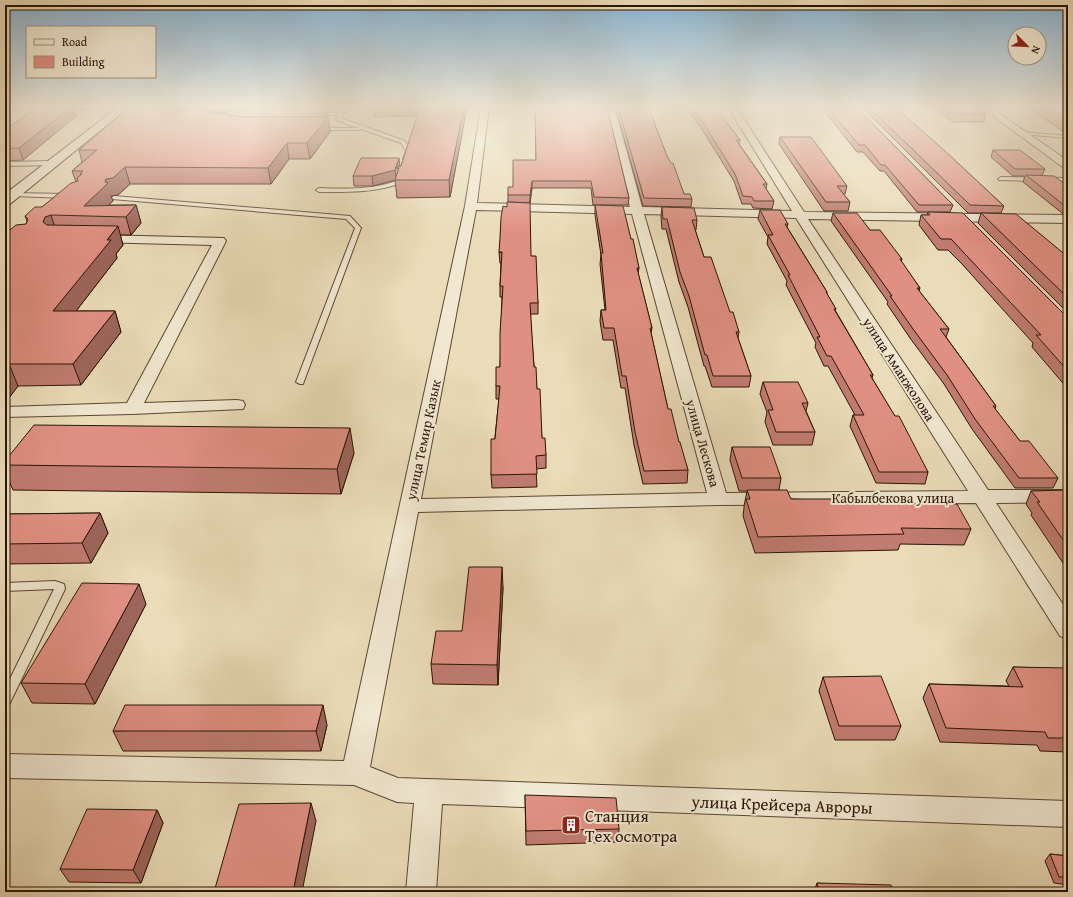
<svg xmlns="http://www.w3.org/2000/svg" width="1073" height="897" viewBox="0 0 1073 897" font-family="'Gentium Book Plus',serif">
  <rect width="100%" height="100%" fill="#eadcb8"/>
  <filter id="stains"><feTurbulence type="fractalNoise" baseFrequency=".005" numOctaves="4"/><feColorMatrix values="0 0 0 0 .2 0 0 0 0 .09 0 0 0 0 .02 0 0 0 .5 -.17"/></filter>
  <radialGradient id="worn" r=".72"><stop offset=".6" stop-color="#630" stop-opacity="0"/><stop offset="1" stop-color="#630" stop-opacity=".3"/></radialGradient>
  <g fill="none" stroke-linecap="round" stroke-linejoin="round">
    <g stroke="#5b4632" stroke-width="2">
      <path id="service" d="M5,107H11L5,110Z
        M83,107H92L119,112L117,113Z
        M343,107H347L341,118L405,141L410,151L408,160L403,159L406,151L401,143L361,129L359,130H316V128H358L336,120L338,115H316L314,114L316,113H339Z
        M1020,132L1068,136V138L1022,134L1020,133Z
        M5,162L53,161L56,163L53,165L5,166Z
        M401,173L404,175L401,183C374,193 347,192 319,192L316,190L319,188C345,189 371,190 397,181L398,175Z
        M1001,177L1068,178V182L999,180L998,179Z
        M12,193L67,194L70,196L67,198L14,196L11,194Z
        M114,196L350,216L361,228L303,384H300L296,382L355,228L346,219L112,199V197Z
        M55,581L64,584L65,589L9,705L5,706V689L54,589L5,591V583Z"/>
    </g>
    <g stroke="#5b4632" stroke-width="2">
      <path id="minor" d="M481,107H489L477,203L630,207L608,113L612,110L616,113L642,207L792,211L728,107H736L804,212L1068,215V223L808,219L988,490H1068V502L996,503L1068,612V639L1060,636L976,503L718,505L418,512L370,767L398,778L1068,801V827L442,804L436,892H406L414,803L397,802L354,785L5,778V754L344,761L465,206ZM476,210L632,214L707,493L421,499ZM644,214L796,218L968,491L726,493Z
        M981,107H990L1068,161V169L1064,168Z
        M98,235L224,238L226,241L144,403L237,400L243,401L245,405L243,409L132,414L5,417V407L127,403L212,245L94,242L92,239L94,236Z"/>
    </g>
    <g stroke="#2b1405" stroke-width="2">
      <path id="secondary" d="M118,107H129L10,204L5,205V194Z"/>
    </g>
    <use href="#service" fill="#f1e8d1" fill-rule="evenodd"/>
    <use href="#minor" fill="#f1e8d1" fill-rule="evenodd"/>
    <use href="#secondary" fill="#f1e8d1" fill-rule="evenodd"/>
  </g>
  <path fill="#c17c71" stroke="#2b1405" d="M38,107H91L92,110H74L76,116L23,160L6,161L9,167L5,170V130Z
    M93,107H116L113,109Z
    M127,107H333L331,112H327L330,132L310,159H289L271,184H130L118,195L111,196L113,201L108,205H136L141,223L131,235H120L123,245L116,254L117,258L76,311H115L121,332L81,385L18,386L5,403V234L26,224L27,221L25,216L42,207L76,182L72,171L82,162L79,150L128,110Z
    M373,107H467L450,197L397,198L395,180L373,186H354L353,176L401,166L417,116L374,117Z
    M535,107H648L667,156L684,194L692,199L691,207L643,206L617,113L612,108L608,112L629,198L628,205H593L591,188H532L530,203L508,202V195L513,187L536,160Z
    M660,107H715L740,140L739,144L767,184L766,189L774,201L772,209L753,208L751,204H742L734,181L703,131L686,107Z
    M821,107H856L953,205L950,212H917L884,171H880L863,152H857Z
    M862,107H895L1004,206L1001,213H968Z
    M934,107H976L986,114L984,122H953Z
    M1028,107H1068V135Z
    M780,137L847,186L845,194H843L850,202L848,211H824L779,144Z
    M993,150L1045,169L1042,175L1068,186V214L1062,213L1023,182L1025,176H1013L991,157Z
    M595,205L631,239L639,268L638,273L652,328L651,333L668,409L688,470L687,483L643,484L634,445L625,388H621L613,340H603L600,321L601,310H605L600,264L601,255L595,215Z
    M662,207L697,220L696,230H695L704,257L739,332L738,338L751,376L749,387H712L705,366H704L688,307L679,282L666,229H662L661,216Z
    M760,210L788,224L787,227L827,292V294L836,309L835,310L873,375L872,378L928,472L925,484L876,483L850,426L853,415H855L828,366H824L815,347L816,343L786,285L787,281L767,244L768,237L758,219Z
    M928,212L1066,316H1068V389L1032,347L1033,343L962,264L948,250H938L919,225L921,215H927Z
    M833,213L870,230L902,259L901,262L920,288L919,291L949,329L946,337L996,406L995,409L1020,441L1058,478L1053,488H1015L972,429L944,384L910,338L887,304L888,302L831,221Z
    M981,213L1068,257V313L978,223Z
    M499,252L531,256L538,303V314H530L534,367L537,389L542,438L546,455V468L536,469L537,487L492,488L491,475L499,399H496V386L500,367L502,297H500V286L501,263H500Z
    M763,382L808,403L806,411L815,432L812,445H773L765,422L767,412L760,394Z
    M732,447L781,478L779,490L791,499L889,503L971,529L964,545L900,544L898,550L755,553L743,516L744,508V506L747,491H739L730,460Z
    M354,453L341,494L13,490L5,472V461Z
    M1068,490V569H1067L1031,515L1032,513L1026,504L1031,491Z
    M100,513L108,533L91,563L5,564V514Z
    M503,587L498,685L433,684L431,664Z
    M146,604L95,704L32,703L21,683Z
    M1013,667L1068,669V752L1040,751L1037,745L940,742L923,698L929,684L1009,686L1006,681Z
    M823,677L901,726L895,740H835L819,691Z
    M327,725L321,751H123L113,731Z
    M525,795L619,829L618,842L526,845Z
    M157,810L163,823L141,883L69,882L60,869Z
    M1050,854L1068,856V885L1054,883L1045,861Z
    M817,883L893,892H814Z"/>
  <path fill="#9d655c" stroke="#2b1405" d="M71,107H73L76,116L23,160L19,148Z
    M112,107H116L113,109Z
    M213,107H248L249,113L225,116L196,109Z
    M330,107H333L331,112Z
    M464,107H467L450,197L449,180Z
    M607,107H612V108L607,113Z
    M327,108L330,132L310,159L307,143Z
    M287,143L289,159L271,184L268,168Z
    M5,157L9,167L5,170Z
    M399,158L400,167L399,168H396Z
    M125,167L130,184L118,195L111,196L113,201L97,216L84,206L105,182L106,179Z
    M395,169L396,178V180L373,186L372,176Z
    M532,181V188L530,203V195Z
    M136,205L141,223L131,235L126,217Z
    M51,215L57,234L52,235L43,222L45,217Z
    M118,226L123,245L116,254L117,258L60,332L53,311L107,240Z
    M115,311L121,332L81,385L73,364Z
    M9,364L18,386L5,403V369Z
    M350,428L354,453L341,494L337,469Z
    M100,513L108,533L91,563L82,543Z
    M502,567L503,587L498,685L497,665Z
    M139,584L146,604L95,704L85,684Z
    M323,705L327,725L321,751L316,731Z
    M311,803L316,821L302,892H293Z
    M157,810L163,823L141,883L133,870Z"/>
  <path fill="#e09083" stroke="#2b1405" d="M38,107H71L19,148L5,149V130Z
    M135,107H213L196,109H133Z
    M420,107H464L449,180H395L399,168H395L401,166Z
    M535,107H607L629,198L594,197L591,181H532L530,195H508V187H513V160H536Z
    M618,107H648L667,156L671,163H673L684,194H690L692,199L644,198Z
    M691,107H715L740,140H736L767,184H763L774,201H754L752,197L743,196L735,174L704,124Z
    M827,107H856L953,205H919L885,165H881L865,145H859Z
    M869,107H895L944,150L1004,206L970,205Z
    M947,107H976L986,114H955Z
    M1048,107H1068V120Z
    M327,108L322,117H240L219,113L248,109Z
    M201,109L202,111L240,117H328L307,143H287L268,168L125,167L113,178L106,179L105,182L108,183L84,206L136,205L126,217L51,215L45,217L43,222L47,225L118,226L107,240H111L53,311H115L73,364H9L5,369V234L16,225L26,224L28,219L25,216L35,207H42L71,183L78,181L77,178L82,174H80L83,171H72L97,150H79L126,110Z
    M780,137H811L847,186H837L850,202H826Z
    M993,150H1020L1045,169H1015Z
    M361,158H399L395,170L372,176H353Z
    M1026,175L1054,176L1068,186V206H1065Z
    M507,202L530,203L531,256H536L538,303H530L534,367H536L537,389H540L542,438H545L546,455L536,456L537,474L491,475V439H495L500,386H496V367H500V333L503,286H500L502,252H499L500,238L501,217L503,206L507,207Z
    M595,205L623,206L631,239H633L639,268H637L652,328H650L668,409H671L679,442H680L688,470L644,471L635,432L626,376H622L614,328H604L601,310H606L601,253H603Z
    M662,207L694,208L697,220H692L704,257H711L730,312H733L739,332H736L751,376H713L707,355H705L689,296L680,272L667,219H663Z
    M760,210H780L788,224H785L827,292H826L836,309H834L873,375H870L895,416H899L928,472H879L853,415H864L831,356H827L817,337H820L788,275H790L768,235H773Z
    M928,212L963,213L1066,316H1068V371L1036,335H1041L965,254L951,239H941L921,215H930Z
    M833,213H857L870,230H880L902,259H900L920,288H917L949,329H940L996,406H993L1020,441H1029L1058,478H1019L975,419L947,375L913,329L890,296H892Z
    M981,213L1016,214L1068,257V298Z
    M763,382H798L808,403H802L815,432H776L768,410H773Z
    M34,425L350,428L337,469L5,465V461Z
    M732,447H770L781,478H742Z
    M747,490H787L791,499H887L889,503L957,504L971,529L901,528L904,534L758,537L746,499H750Z
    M1068,490V547L1037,502H1040L1031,491Z
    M100,513L82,543L5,544V514Z
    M469,567H502L497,665L431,664L436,631H462Z
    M82,583L139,584L85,684L21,683Z
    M1013,667L1068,668V738H1048L1045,732L946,728L929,684L1023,687Z
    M881,676L901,726H839L823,677Z
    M125,705H323L316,731H113Z
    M525,795L616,798L619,829L526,831Z
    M311,803L293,892H214L239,804Z
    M87,809L157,810L133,870L60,869Z
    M1050,854L1068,856V877H1059Z
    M817,883L891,885L893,892H819Z"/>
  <linearGradient id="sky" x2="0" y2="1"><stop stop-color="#89b6d5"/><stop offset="0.46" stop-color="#f6efdf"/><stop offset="1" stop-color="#f6efdf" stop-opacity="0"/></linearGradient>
  <rect width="1073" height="232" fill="url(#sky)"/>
  <defs>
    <g id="building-square" transform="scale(1)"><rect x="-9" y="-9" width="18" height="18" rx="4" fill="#8f2418" stroke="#f1e8d1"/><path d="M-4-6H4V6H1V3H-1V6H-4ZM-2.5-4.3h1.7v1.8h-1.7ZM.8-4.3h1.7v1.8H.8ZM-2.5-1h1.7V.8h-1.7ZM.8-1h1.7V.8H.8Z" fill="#fff"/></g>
  </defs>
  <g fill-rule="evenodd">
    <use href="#building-square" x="571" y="825"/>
  </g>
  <g text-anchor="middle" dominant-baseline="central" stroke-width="4" stroke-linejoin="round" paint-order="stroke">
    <g font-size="14" fill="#2b1405" stroke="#f1e8d1">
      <text transform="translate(899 369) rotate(57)">улица Аманжолова</text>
      <text transform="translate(423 440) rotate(-78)">улица Темир Казык</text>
      <text transform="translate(703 443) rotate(74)">улица Лескова</text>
      <text x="893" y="498">Кабылбекова улица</text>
    </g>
    <g font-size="17" fill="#2b1405" stroke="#f1e8d1">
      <text transform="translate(782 804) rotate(2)">улица Крейсера Авроры</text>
    </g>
    <g font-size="17" fill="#2b1405" stroke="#f1e8d1" text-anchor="start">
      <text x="585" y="815">Станция<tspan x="585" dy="20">Тех осмотра</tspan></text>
    </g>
  </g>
  <rect width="1073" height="897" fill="none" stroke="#eadcb8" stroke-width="20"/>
  <rect x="6" y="6" width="1061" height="885" fill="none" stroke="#2b1405" stroke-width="2"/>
  <rect x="10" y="10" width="1053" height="877" fill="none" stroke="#2b1405"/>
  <rect x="26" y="26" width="130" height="52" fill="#f1e8d1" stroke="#a2937f"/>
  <rect x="34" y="39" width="20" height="6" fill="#f1e8d1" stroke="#a2937f"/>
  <text x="62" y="46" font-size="12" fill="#2b1405">Road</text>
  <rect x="34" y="56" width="20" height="12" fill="#e09083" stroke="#a2937f"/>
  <text x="62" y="66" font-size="12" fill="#2b1405">Building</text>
  <g transform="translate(1027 46) rotate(114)"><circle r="19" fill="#f1e8d1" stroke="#a2937f"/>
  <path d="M0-3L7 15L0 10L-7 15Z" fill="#8f2418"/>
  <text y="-6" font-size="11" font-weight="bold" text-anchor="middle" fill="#2b1405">N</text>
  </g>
  <rect width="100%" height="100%" filter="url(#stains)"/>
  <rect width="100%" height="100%" fill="url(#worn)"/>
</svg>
